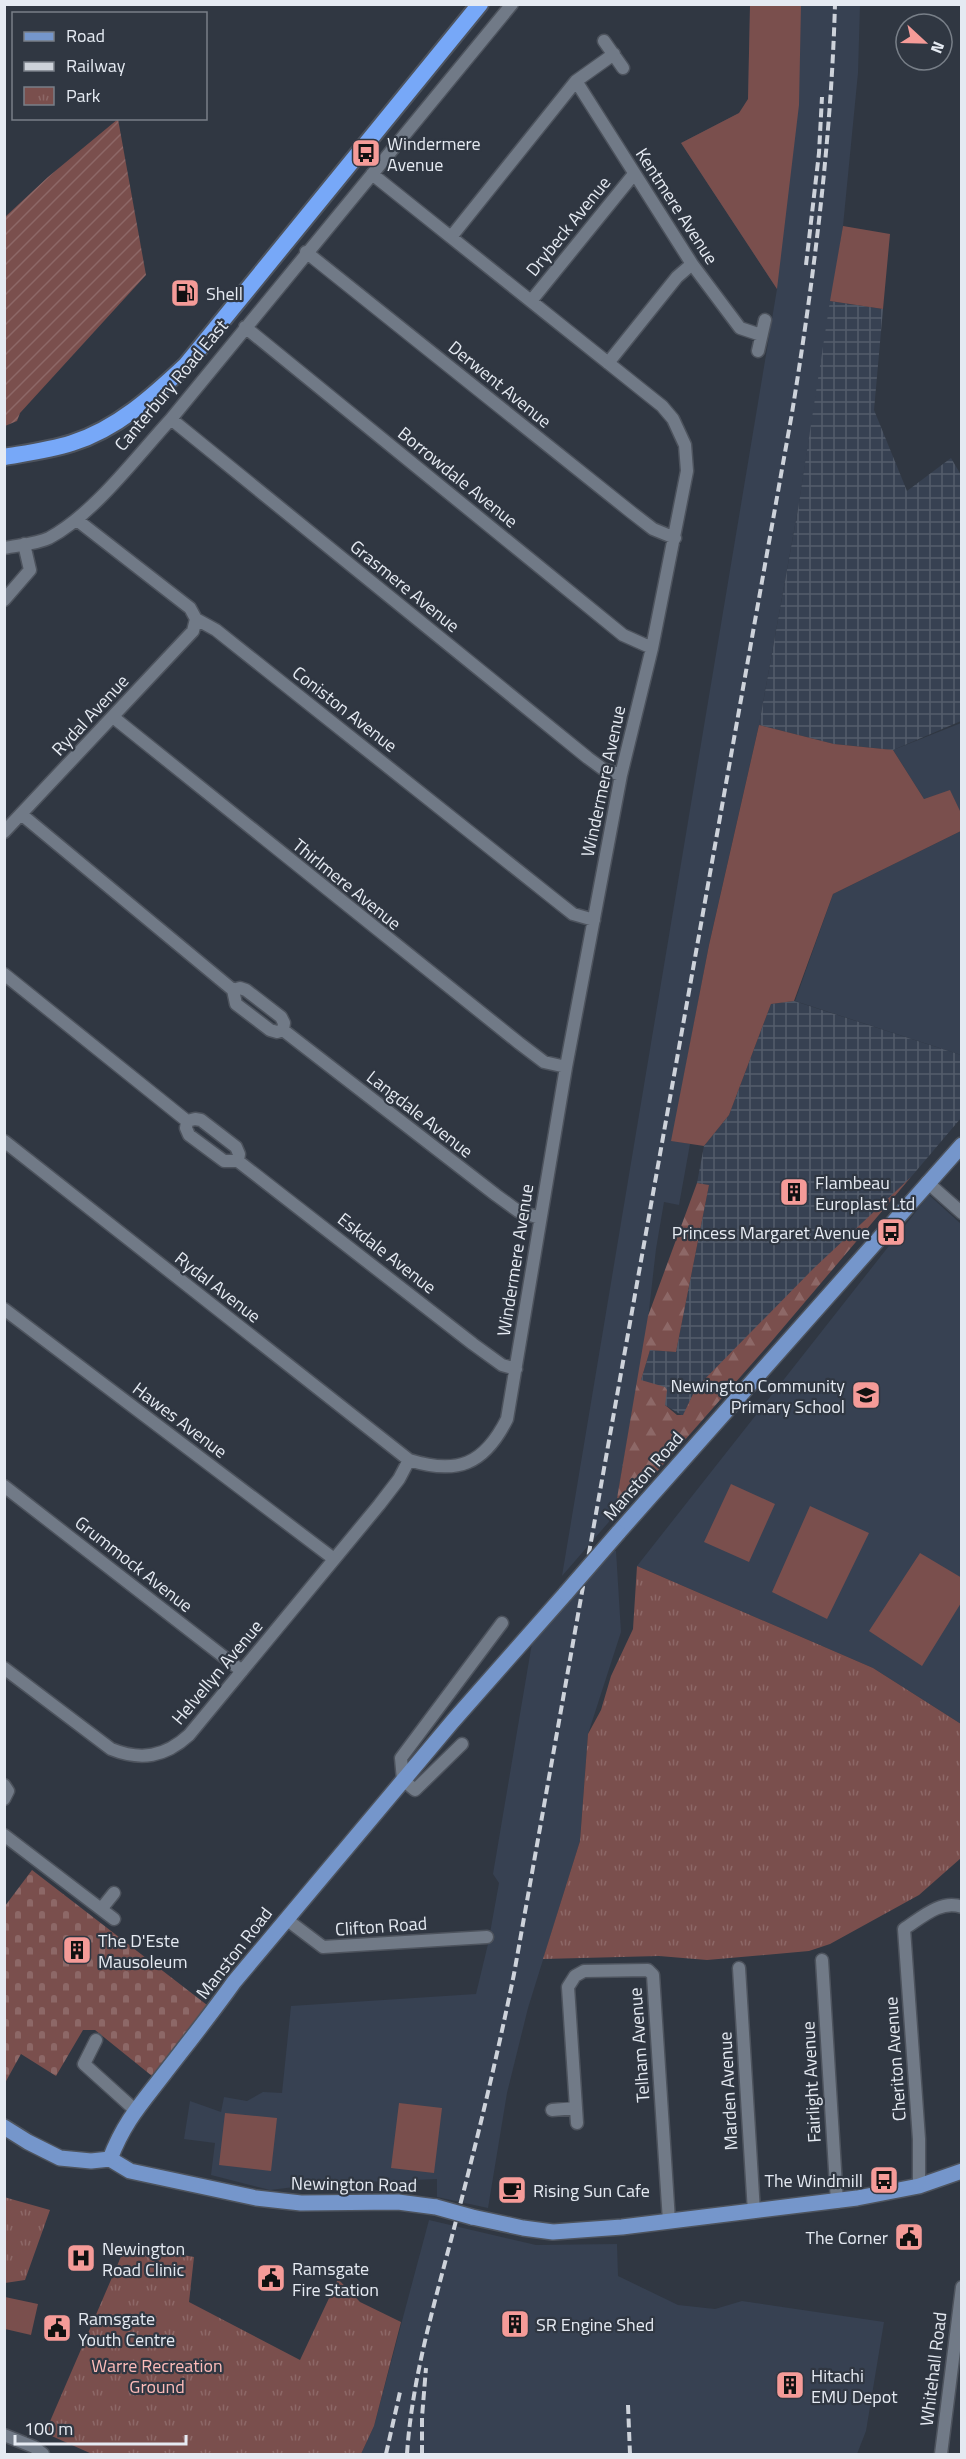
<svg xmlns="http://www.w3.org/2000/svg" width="966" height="2459" viewBox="0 0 966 2459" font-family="'Titillium Web',sans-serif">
  <defs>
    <pattern id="industrial-grid" width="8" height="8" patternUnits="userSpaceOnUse" patternTransform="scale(1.5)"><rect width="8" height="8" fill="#374152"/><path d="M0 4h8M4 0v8" fill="none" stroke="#545d6b"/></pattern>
    <pattern id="forest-firs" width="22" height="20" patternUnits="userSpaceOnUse" patternTransform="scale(1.5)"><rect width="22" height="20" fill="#7a4f4d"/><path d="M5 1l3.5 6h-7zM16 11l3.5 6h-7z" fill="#8d6867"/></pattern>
    <pattern id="cemetery-stones" width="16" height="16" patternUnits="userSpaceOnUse" patternTransform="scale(1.5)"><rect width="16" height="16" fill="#7a4f4d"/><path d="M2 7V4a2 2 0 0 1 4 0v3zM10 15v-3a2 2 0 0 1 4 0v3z" fill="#8d6867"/></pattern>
    <pattern id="park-tufts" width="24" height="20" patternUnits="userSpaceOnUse" patternTransform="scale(1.5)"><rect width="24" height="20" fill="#7a4f4d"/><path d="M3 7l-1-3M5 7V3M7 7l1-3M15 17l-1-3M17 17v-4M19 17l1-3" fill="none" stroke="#8d6867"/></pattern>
    <pattern id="garden-furrows" width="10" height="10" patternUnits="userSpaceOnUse" patternTransform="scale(1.5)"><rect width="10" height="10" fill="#7a4f4d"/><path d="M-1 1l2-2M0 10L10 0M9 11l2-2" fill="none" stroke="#8d6867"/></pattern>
  </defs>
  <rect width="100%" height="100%" fill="#303742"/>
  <path fill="#374152" d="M750,5H860L858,73L843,226L798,509L759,725L709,945L672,1140L690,1144L679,1205L664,1202L656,1249L647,1328L614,1516L562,1576L777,289L681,143L739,113L746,106L748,99Z
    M961,723V813L950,791L924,799L893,750Z
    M961,831V1055L795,1001L833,894Z
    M929,1195L961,1224V1724L873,1668L637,1566Z
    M611,1550L616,1551L621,1632L588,1734L580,1841L528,2008L507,2093L488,2208L437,2197V2179L319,2184L270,2190L211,2175L215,2143L184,2139L190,2101L221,2112L224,2097L247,2101L263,2092L282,2093L291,2006L476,1994L488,1944L499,1883L493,1874L532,1643Z
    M429,2220L536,2245L617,2244L618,2276L678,2305L715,2309L742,2301L884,2322L866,2431L857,2454H361L374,2426Z"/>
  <path fill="url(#industrial-grid)" d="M830,301L883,309L874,410L907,491L951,458L961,475V721L893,750L834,744L759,725L798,509Z
    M794,1001L961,1055V1118L911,1177L696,1388L683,1416L665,1405L641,1380L650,1350L676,1352L709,1185L697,1183L704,1146L729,1115L771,1004Z"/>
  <path fill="#7a4f4d" d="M750,5H801L799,105L777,289L681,143L739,113L748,99Z
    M843,226L890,234L883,309L830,301Z
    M759,725L834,744L893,750L924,799L950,790L961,813V831L833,894L794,1001L771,1004L729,1115L704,1146L671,1141L709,945Z
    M731,1484L775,1504L749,1562L704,1542Z
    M810,1506L869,1533L827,1619L772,1592Z
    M920,1553L962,1578L961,1603L922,1666L869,1631Z
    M399,2103L442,2108L434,2173L391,2168Z
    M225,2113L277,2118L271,2171L219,2165Z
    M5,2297L38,2304L31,2335L5,2329Z"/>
  <path fill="url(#forest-firs)" d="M911,1177L771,1342L640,1491L614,1516L648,1316L697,1183L709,1185L676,1352L650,1350L641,1380L665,1387L667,1390L665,1405L677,1415H683L696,1388L814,1268Z"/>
  <path fill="url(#cemetery-stones)" d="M32,1870L207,2005L152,2076L95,2030H83L56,2076L21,2054L5,2083V1906Z"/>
  <path fill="url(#park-tufts)" d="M637,1566L873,1668L961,1724V1858L919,1895L830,1944L809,1951L707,1960L659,1956L543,1959L580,1841L588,1734L601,1710L611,1676L633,1629Z
    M4,2197L50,2210L25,2280L5,2283Z
    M126,2245L194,2257L189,2302L300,2360L338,2279L360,2302L401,2322L374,2426L361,2454H92L45,2433Z"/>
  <path fill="url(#garden-furrows)" d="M118,119L146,275L20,413L17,421L5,426V217L48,177Z"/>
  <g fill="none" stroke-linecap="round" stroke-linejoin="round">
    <g stroke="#4d535d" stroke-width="15">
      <path id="minor" d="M604,41L623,68
        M576,81L692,264L740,328L761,335
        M451,237L576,81L614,54
        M306,252L631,512L653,529L675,538
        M531,301L634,174
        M245,327L623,635L652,648
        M758,351L765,320
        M608,363L677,277L692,264
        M171,419L588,758L603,769L621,775
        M77,520L190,608L196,619L216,630L554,899L573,914L594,920
        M4,548C18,545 37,544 49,538C94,514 136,457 171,419L512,4
        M4,600L30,570L24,544
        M113,717L519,1043L544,1062L566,1067
        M21,814L233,990
        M4,832L193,631L196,619
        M4,974L187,1121
        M283,1030L284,1023L281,1017L246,990L240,988L233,990L236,1004L270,1030L277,1032L283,1030L496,1195L518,1211L540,1218
        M195,1119L201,1120L236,1147L239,1154L238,1161H224L189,1135L186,1128L187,1121Z
        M4,1141L409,1460C457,1475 484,1465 507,1419L566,1067L621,775L652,648L687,471L685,445L673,419L662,406L372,174
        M238,1161L473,1344L502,1365L516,1369
        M927,1182L962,1213
        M4,1309L334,1559
        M4,1486L242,1671
        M4,1668L111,1749C141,1761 165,1757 189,1735L379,1505L399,1479L409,1460
        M462,1744L415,1790L403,1780L401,1758L502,1623
        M4,1785L8,1791L4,1799
        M4,1835L114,1919
        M102,1908L114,1893
        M286,1919L323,1947L487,1937
        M822,1960L837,2202
        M739,1968L754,2212
        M96,2040L84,2064L135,2110
        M552,2110L576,2108
        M577,2123L568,1987L575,1976L584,1971L648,1970L653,1975L669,2221
        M919,2186V2139L904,1929C921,1918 941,1899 962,1907
        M4,2435L34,2447L43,2454
        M941,2454L962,2287"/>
    </g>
    <g stroke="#4d535d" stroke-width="18">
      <path id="major" d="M618,1533L962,1145
        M4,2127L28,2142L60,2158L91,2161L110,2159L130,2171L256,2198L301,2203L398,2202L436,2207
        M110,2159C124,2122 141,2104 164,2074C188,2043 212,2013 234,1982L453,1721L566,1593
        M472,2217L523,2228L553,2232L622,2227L857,2198L919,2186L962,2171"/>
    </g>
    <g stroke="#4d535d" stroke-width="20">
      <path id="highway" d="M4,457C27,453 50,450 72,443C117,429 153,396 186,365L480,4"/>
    </g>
    <use href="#minor" stroke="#717a87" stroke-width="12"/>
    <use href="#major" stroke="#7596cb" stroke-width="15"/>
    <use href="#highway" stroke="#77a8f8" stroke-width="16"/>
    <path stroke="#cdd2da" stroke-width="4" stroke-dasharray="9 4.5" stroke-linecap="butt" d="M806,265L819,153L822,97
      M628,2405L630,2454
      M386,2454L400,2392
      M407,2454C412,2379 433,2309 452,2236C475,2149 496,2062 514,1974L792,413C814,277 831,142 835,4
      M422,2454V2417L426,2368"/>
    <g stroke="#4d535d" stroke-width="18" stroke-linecap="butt">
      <path id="major-bridge" d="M566,1593L618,1533
        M436,2207L472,2217"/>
    </g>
    <use href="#major-bridge" stroke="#7596cb" stroke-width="15"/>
  </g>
  <defs>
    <g id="bus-square" transform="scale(1.5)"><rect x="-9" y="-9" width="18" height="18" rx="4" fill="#f59b98" stroke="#303742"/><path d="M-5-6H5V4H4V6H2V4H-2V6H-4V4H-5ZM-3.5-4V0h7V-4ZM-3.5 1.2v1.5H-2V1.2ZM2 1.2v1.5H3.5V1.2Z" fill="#111"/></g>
    <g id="fuel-square" transform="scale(1.5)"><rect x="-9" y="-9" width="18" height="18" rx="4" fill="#f59b98" stroke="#303742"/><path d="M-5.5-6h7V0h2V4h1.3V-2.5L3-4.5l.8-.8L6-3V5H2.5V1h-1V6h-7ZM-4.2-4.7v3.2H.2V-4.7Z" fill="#111"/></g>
    <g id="building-square" transform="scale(1.5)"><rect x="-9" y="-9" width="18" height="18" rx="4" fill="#f59b98" stroke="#303742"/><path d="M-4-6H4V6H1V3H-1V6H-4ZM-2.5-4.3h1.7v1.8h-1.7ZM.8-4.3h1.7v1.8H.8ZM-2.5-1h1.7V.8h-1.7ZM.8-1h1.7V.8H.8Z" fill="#111"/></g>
    <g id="school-square" transform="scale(1.5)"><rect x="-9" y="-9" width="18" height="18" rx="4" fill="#f59b98" stroke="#303742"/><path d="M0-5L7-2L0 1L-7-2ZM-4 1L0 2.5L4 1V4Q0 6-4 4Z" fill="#111"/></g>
    <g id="cafe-square" transform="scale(1.5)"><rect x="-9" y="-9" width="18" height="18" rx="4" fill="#f59b98" stroke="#303742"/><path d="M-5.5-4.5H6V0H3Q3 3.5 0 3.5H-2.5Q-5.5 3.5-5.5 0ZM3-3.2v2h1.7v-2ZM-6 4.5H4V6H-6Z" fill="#111"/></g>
    <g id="civic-square" transform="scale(1.5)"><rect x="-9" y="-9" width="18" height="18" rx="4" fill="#f59b98" stroke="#303742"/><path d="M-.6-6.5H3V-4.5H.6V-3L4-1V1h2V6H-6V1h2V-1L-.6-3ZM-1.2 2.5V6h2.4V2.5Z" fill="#111"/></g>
    <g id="hospital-square" transform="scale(1.5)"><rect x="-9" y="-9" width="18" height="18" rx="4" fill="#f59b98" stroke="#303742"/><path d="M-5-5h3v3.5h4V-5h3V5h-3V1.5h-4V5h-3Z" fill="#111"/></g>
  </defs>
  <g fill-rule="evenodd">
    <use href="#bus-square" x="366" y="153"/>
    <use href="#fuel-square" x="185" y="293"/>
    <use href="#building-square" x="794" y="1192"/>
    <use href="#bus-square" x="891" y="1232"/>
    <use href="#school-square" x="866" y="1395"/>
    <use href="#building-square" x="77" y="1950"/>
    <use href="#bus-square" x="884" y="2180"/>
    <use href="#cafe-square" x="512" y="2190"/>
    <use href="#civic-square" x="909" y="2237"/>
    <use href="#hospital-square" x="81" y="2258"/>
    <use href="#civic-square" x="271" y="2278"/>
    <use href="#building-square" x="515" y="2324"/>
    <use href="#civic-square" x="57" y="2328"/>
    <use href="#building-square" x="790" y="2385"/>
  </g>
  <g text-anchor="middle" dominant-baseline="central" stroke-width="4.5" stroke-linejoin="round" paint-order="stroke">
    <g font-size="18" fill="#e5eaf2" stroke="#303742" text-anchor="start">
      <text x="387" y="143">Windermere<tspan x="387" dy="21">Avenue</tspan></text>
      <text x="206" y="293">Shell</text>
      <text x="815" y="1182">Flambeau<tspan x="815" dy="21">Europlast Ltd</tspan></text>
      <text x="870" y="1232" text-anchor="end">Princess Margaret Avenue</text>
      <text x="845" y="1385" text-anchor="end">Newington Community<tspan x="845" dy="21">Primary School</tspan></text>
      <text x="98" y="1940">The D'Este<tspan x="98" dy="21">Mausoleum</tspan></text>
      <text x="863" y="2180" text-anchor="end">The Windmill</text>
      <text x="533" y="2190">Rising Sun Cafe</text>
      <text x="888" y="2237" text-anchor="end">The Corner</text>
      <text x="102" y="2248">Newington<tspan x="102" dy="21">Road Clinic</tspan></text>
      <text x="292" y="2268">Ramsgate<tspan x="292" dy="21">Fire Station</tspan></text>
      <text x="78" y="2318">Ramsgate<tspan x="78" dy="21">Youth Centre</tspan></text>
      <text x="536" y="2324">SR Engine Shed</text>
      <text x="811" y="2375">Hitachi<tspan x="811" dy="21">EMU Depot</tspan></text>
    </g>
    <g font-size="18" fill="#e5eaf2" stroke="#303742">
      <text transform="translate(677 206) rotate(57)">Kentmere Avenue</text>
      <text transform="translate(568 226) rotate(-51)">Drybeck Avenue</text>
      <text transform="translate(500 384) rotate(39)">Derwent Avenue</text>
      <text transform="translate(171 385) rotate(-50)">Canterbury Road East</text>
      <text transform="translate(458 477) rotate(39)">Borrowdale Avenue</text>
      <text transform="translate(405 586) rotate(39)">Grasmere Avenue</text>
      <text transform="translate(345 709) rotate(38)">Coniston Avenue</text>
      <text transform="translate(90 715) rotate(-47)">Rydal Avenue</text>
      <text transform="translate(603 781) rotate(-78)">Windermere Avenue</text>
      <text transform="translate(347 884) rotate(39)">Thirlmere Avenue</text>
      <text transform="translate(420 1114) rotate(38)">Langdale Avenue</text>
      <text transform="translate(387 1253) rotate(38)">Eskdale Avenue</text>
      <text transform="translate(515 1260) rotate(-81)">Windermere Avenue</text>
      <text transform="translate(218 1287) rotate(38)">Rydal Avenue</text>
      <text transform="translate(180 1420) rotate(37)">Hawes Avenue</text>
      <text transform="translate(643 1476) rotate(-49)">Manston Road</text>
      <text transform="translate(134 1564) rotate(38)">Grummock Avenue</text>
      <text transform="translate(217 1672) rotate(-50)">Helvellyn Avenue</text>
      <text transform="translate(381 1926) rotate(-4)">Clifton Road</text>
      <text transform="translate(234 1953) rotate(-52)">Manston Road</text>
      <text transform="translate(639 2045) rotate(-94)">Telham Avenue</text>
      <text transform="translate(895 2059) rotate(-94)">Cheriton Avenue</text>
      <text transform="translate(811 2082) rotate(-93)">Fairlight Avenue</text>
      <text transform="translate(728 2091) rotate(-93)">Marden Avenue</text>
      <text transform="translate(354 2184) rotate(1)">Newington Road</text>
      <text transform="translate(933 2369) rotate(-83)">Whitehall Road</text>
    </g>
    <g font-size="18" fill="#fdbcb9" stroke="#303742">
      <text x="157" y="2365">Warre Recreation<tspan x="157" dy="21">Ground</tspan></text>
    </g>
  </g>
  <rect width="966" height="2459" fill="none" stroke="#e5eaf2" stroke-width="12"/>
  <rect x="12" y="12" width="195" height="108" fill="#303742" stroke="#787f88" stroke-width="1.5"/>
  <rect x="24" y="32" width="30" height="9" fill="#7596cb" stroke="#787f88" stroke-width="1.5"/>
  <text x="66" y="42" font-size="18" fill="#e5eaf2">Road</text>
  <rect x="24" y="62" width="30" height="9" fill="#cdd2da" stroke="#787f88" stroke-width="1.5"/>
  <text x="66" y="72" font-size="18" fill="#e5eaf2">Railway</text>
  <rect x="24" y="87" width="30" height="18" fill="url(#park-tufts)" stroke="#787f88" stroke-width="1.5"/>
  <text x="66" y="102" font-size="18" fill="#e5eaf2">Park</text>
  <g transform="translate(924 42) rotate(112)"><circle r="28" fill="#303742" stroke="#787f88" stroke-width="1.5"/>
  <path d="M0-4.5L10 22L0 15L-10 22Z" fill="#f59b98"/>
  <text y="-9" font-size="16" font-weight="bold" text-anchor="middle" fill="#e5eaf2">N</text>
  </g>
  <path d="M15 2435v9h171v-9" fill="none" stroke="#e5eaf2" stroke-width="3"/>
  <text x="24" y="2435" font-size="18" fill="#e5eaf2" stroke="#303742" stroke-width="4.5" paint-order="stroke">100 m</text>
</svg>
